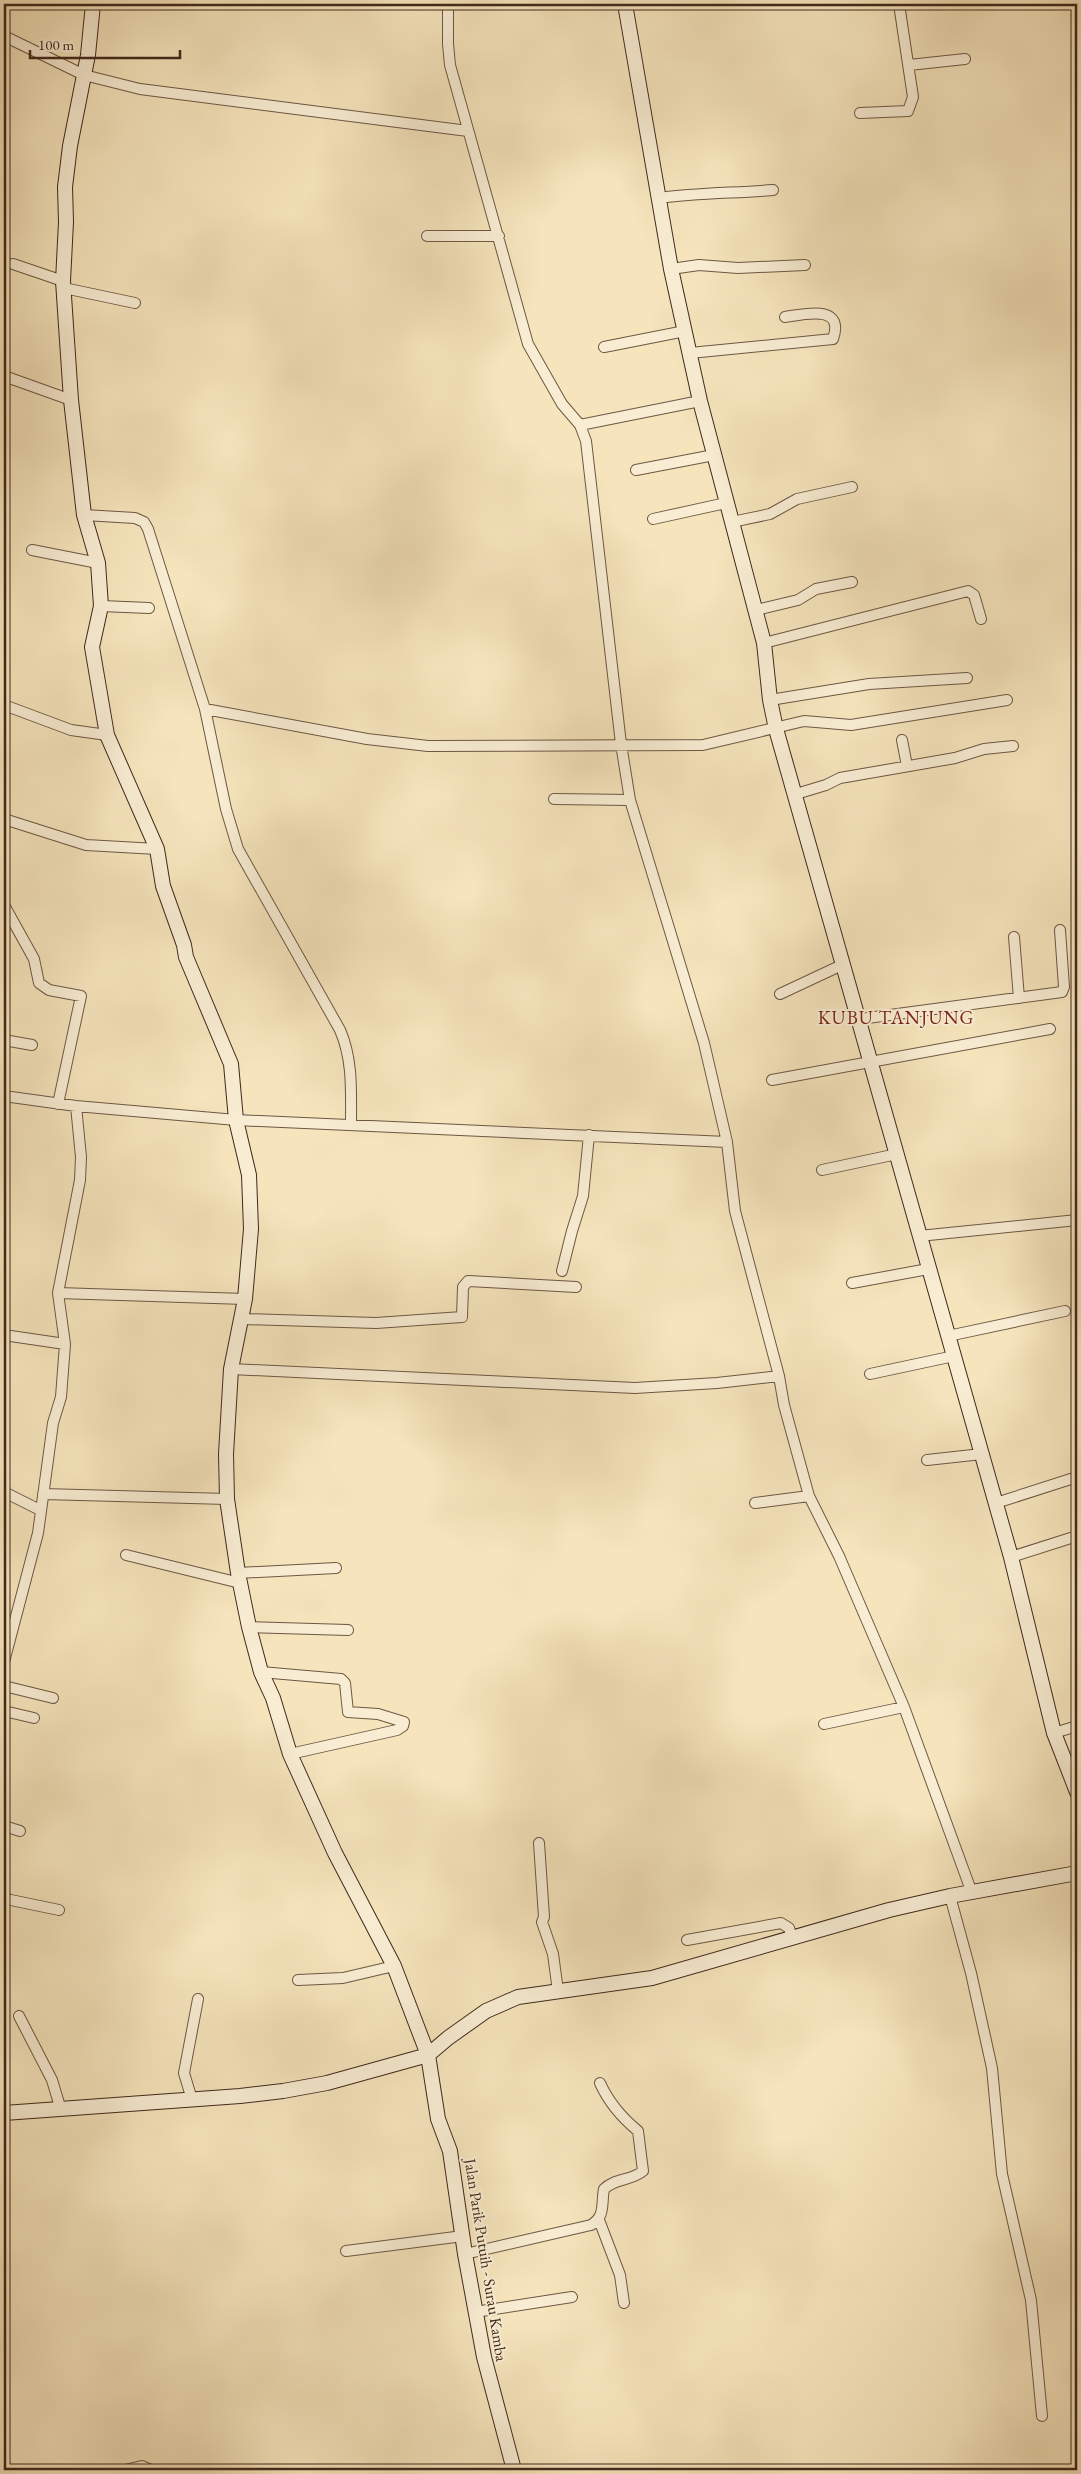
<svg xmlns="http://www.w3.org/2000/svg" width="1081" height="2474" viewBox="0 0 1081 2474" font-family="'EB Garamond',serif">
  <rect width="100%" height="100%" fill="#f5e4bc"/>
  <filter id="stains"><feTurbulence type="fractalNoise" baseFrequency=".004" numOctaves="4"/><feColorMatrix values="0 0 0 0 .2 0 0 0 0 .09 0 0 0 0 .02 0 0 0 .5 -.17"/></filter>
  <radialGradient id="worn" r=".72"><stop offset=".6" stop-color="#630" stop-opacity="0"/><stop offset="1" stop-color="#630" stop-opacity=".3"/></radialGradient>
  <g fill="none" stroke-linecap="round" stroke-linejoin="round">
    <g stroke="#6e5743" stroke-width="12">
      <path id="street" d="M448,4V44L450,65L528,344L562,404L580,425L586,441L621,744L630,800L704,1043L727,1142L735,1211L779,1376L784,1405L809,1496L839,1556L904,1707L972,1893
        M4,36L84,75L140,89L468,131
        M909,65L965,59
        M860,113L908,111L913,97L899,4
        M658,198C696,193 735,193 773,190
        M427,236H499
        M13,264L63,281
        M671,269L699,265L738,268L805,265
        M64,288L135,303
        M604,347L685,331
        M690,353L833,339C845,304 805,314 785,317
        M4,376L71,400
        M580,425L700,401
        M636,470L714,455
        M84,515L135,518L144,522L148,529L205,709L226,809L238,849L340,1030C353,1060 351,1091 351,1124
        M653,519L726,503
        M732,522L770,514L797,499L852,487
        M32,550L98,563
        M101,606L149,608
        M756,610L798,600L816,589L852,582
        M764,643L968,591L974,595L981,619
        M770,700L869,684L967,678
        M4,705L71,730L107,735
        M205,709L367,739L428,746L703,745L804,721L851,725L1007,700
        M902,740L907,766
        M796,794L826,785L840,778L955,758L984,749L1013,746
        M554,799L630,800
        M4,819L86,845L157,849
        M4,905L34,959L39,983L49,990L81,996L58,1104
        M1014,937L1019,998
        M780,994L844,964
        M860,1019L1062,992L1064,987L1060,930
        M4,1040L32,1045
        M772,1080L1050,1029
        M4,1096L76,1106L236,1120L727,1142
        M822,1170L897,1154
        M919,1236L1077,1220
        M562,1271L572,1231L583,1196L589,1135
        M852,1283L928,1269
        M58,1293L245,1299
        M242,1319L376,1323L462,1317L463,1287L468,1281L576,1287
        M4,1335L65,1344
        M948,1336L1065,1311
        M231,1369L635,1388L717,1383L779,1376
        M870,1374L954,1356
        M927,1460L982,1454
        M4,1492L40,1510
        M43,1494L227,1499
        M755,1503L809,1496
        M996,1503L1077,1477
        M126,1555L240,1583
        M1011,1557L1077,1536
        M238,1573L336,1568
        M249,1627L348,1630
        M4,1662L38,1533L53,1423L61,1397L65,1344L58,1293L80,1180L81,1157L76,1106
        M261,1672L341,1679L345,1683L348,1712L378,1714L404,1722L403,1726L397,1730L290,1754
        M4,1686L53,1698
        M4,1711L34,1718
        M824,1724L904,1707
        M1054,1733L1077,1726
        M4,1826L20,1831
        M539,1843L544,1917L542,1922L553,1954L558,1991
        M4,1894L6,1899L59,1910
        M950,1896L971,1973L992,2068L1002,2174L1031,2300L1042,2416
        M687,1940L781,1923L789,1928L792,1938
        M298,1980L343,1978L394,1966
        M19,2016L52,2080L61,2110
        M189,2099L190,2093L184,2073L198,1999
        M599,2220L620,2275L624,2303
        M346,2251L463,2236
        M465,2254L591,2225C606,2216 601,2203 604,2189C615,2178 631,2181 643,2171L638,2131C621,2117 609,2103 600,2083
        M475,2312L572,2297
        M125,2470L142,2466L151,2470"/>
    </g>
    <g stroke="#41281b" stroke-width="16">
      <path id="secondary" d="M93,4L88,55L70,146L65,187L66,222L63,281L71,400L84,515L98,563L101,606L92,647L107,735L157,849L163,886L184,945L186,957L231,1064L236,1120L249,1175L251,1229L245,1299L231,1369L226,1454L227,1499L238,1573L249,1627L261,1672L273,1698L290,1754L335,1853L394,1966L428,2055L438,2119L450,2151L465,2254L484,2357L514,2470
        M625,4L671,269L700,401L764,643L770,700L776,729L1011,1557L1054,1733L1077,1792
        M4,2113L240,2096L283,2091L327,2083L428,2055L448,2038L486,2011L518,1997L652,1978L889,1910L950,1896L1077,1873"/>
    </g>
    <use href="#street" stroke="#f8edd3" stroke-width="10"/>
    <use href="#secondary" stroke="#f8edd3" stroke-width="14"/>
  </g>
  <g text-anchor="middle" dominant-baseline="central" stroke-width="4" stroke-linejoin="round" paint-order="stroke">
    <g font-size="16" fill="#41281b" stroke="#f8edd3">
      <text transform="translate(486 2260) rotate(81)">Jalan Parik Putuih - Surau Kamba</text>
    </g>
    <g font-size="19" letter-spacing="1" fill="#7a1f14" stroke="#f8edd3">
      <text x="896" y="1017">KUBU TANJUNG</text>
    </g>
  </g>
  <rect width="1081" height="2474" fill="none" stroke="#f5e4bc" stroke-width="20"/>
  <rect x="5" y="5" width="1071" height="2464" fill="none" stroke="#41281b" stroke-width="2.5"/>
  <rect x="10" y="10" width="1061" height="2454" fill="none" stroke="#41281b"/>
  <path d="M30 50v8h150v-8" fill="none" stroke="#41281b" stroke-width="2.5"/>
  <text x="38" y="50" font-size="15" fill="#41281b" stroke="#f8edd3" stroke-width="4" paint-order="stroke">100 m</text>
  <rect width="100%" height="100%" filter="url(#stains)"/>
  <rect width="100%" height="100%" fill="url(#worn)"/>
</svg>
